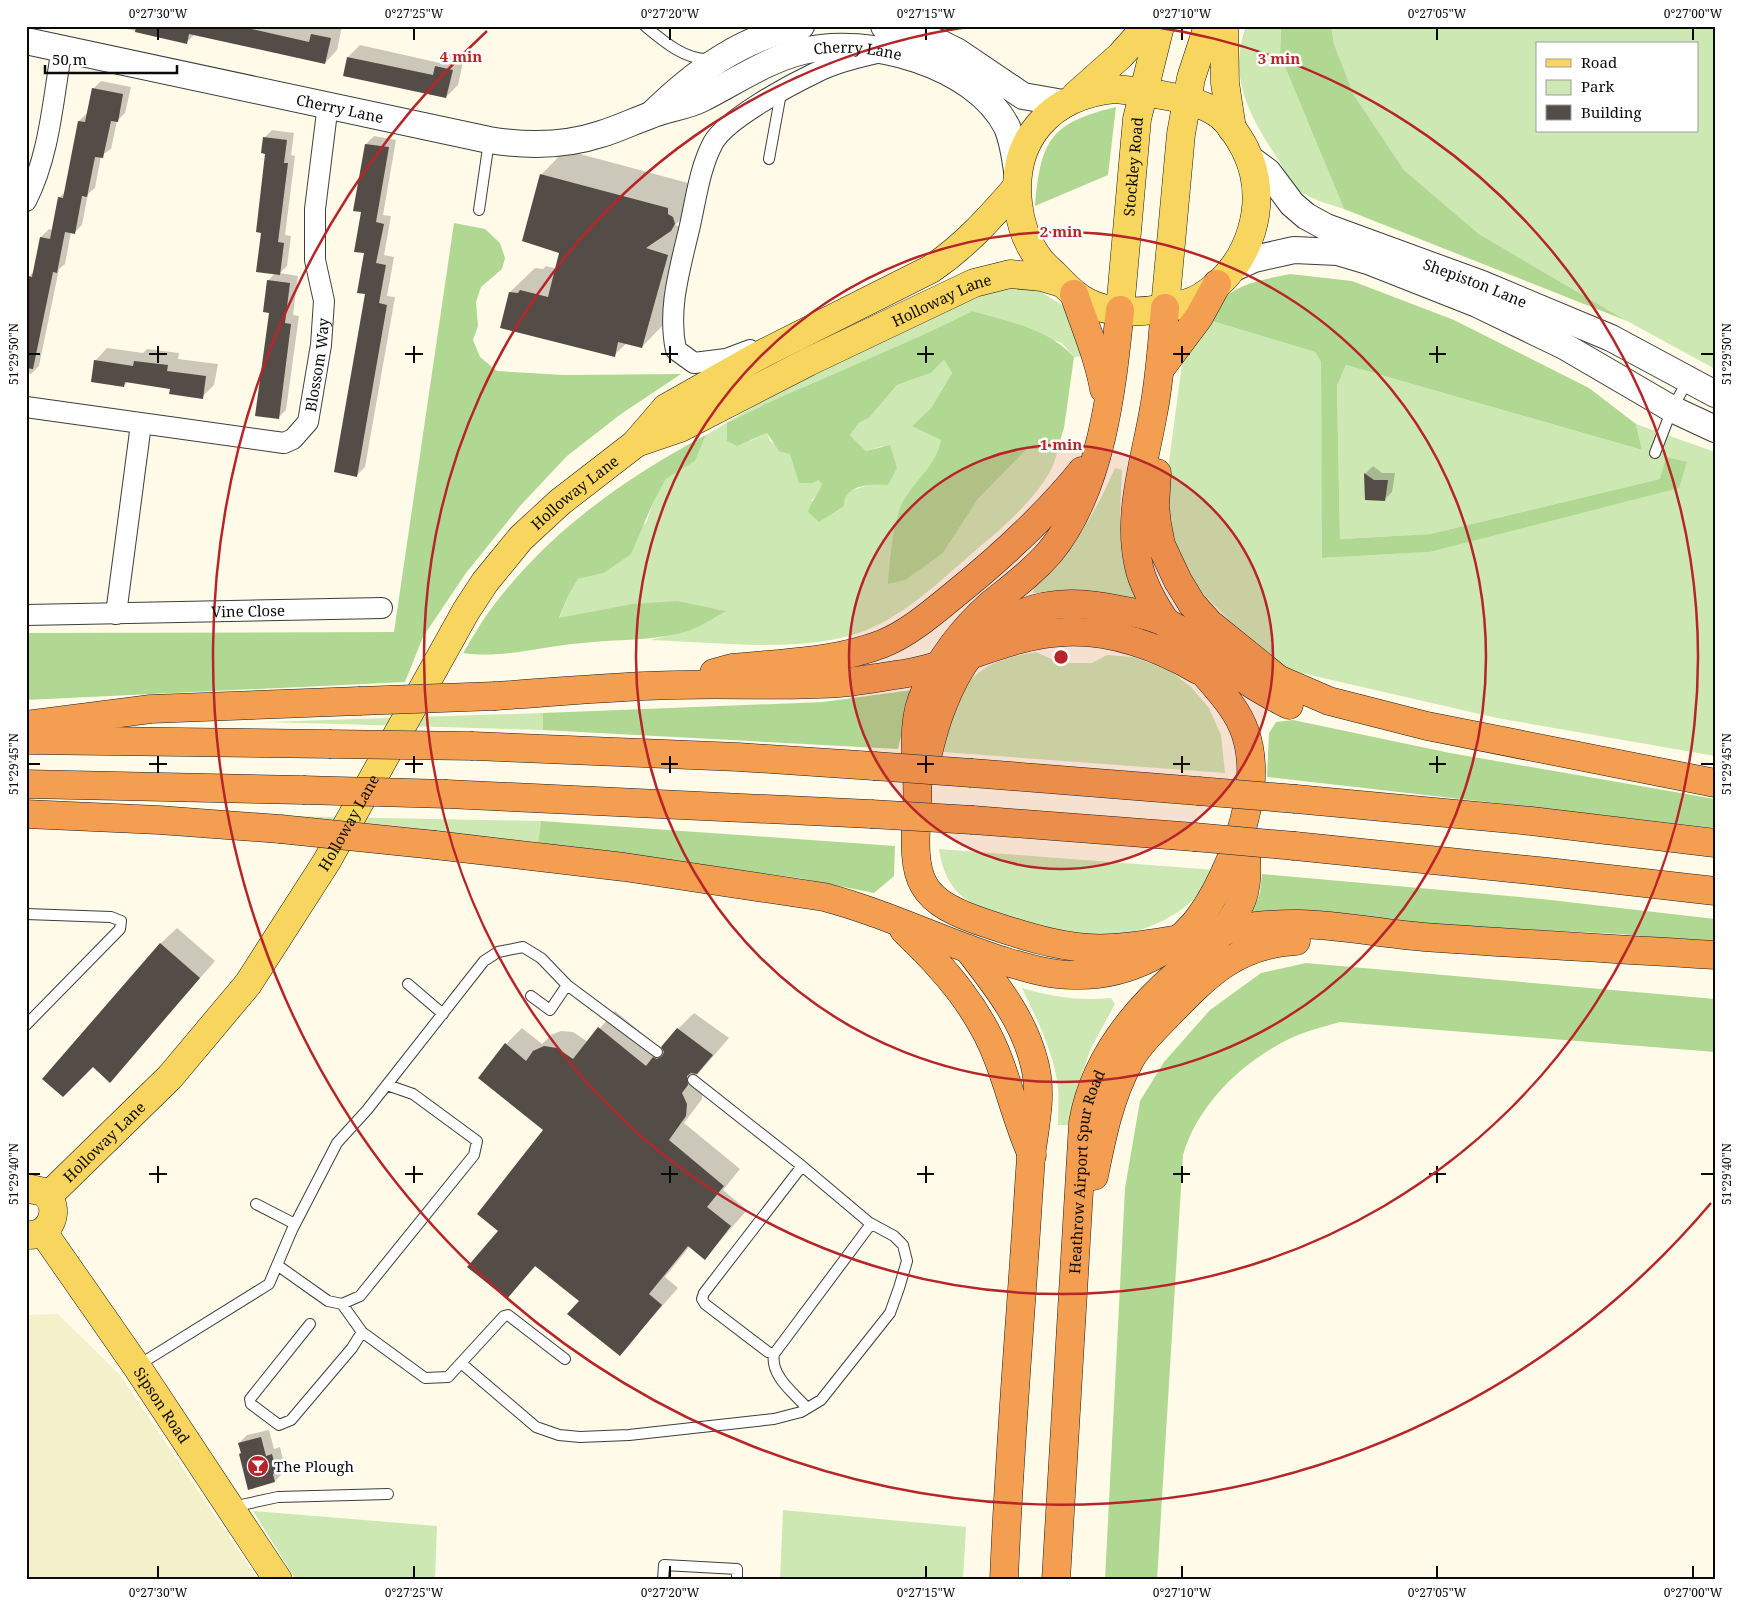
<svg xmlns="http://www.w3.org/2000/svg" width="1741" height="1606" viewBox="0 0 1741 1606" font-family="'Noto Serif',serif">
  <rect width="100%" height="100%" fill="#fffbe8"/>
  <path fill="#f3f1c9" d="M58,1314L120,1375L258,1580H26V1315Z"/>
  <path fill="#cde8b3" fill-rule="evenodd" d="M1246,26H1281L1280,55L1344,209C1329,204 1312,200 1298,190C1290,184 1285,170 1279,161C1251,118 1227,79 1246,26Z
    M1331,26H1715V369L1627,321L1479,234L1404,170L1354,95L1334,44ZM1537,44H1697V131H1537Z
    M1001,287L1036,289L1067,308L1086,356L1074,357L1062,343L972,311C892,352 807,382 728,423L750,441L767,433L770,441L790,454L822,484L819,493L811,501L843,497L847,492L875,483L883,446L866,451L850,435L859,423L869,418L897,385L931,373L944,360L952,373L931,408L913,425L941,440C934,469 917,478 903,501C894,517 888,566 889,584L943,553L978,499L1027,449L1057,451C1054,481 1011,520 989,539C952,569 915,609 871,628C812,655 716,642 650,640L687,631L725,611L678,601L559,619L568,596L578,579L604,573L647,521L652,505L666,479L695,461L706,435L791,384L979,294Z
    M1212,321L1315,352L1321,362L1323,558L1427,552L1660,479L1430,534L1340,539L1337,386L1346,365L1642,450L1636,424L1715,452V756L1497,718L1284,669L1263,655L1186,576L1175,550L1168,515V469L1182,364L1184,352Z
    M1115,468L1122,470L1120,515L1122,545L1143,601C1105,595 1071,590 1033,593C1036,578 1049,571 1059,561C1084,533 1100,502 1115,468Z
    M1036,652L1060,663H1092L1107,655L1133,657L1169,670L1191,687L1209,708L1221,735L1225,773L943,752C958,688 967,663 1036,652Z
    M543,713V730L266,722Z
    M282,816L541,821L538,843Z
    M939,849L1215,870C1189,923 1121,945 1064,934C1051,932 1037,926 1024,922C978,908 947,902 939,849Z
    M1022,988C1052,997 1079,1001 1111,998L1115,1004L1091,1048L1077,1088L1068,1125H1058C1058,1112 1059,1099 1058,1086C1053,1051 1037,1019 1022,988Z
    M783,1510L966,1527L963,1580H780Z
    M253,1511L437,1526L435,1580H296Z"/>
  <path fill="#b1d892" d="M1281,26H1331L1334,44L1354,95L1404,170L1479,234L1627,321L1344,209L1280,55Z
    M1116,107L1108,175L1035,206C1041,140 1050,123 1116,107Z
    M454,223L485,229L500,243L505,258L502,269L481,287L476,302L478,326L473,340L480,357L497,371L564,375L681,374L621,414L567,456L520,506L466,573L423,637L405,682L26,700V633L394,632Z
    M1290,274L1352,281L1454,320L1589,388L1636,424L1642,450L1346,365L1337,386L1340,539L1430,534L1660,479L1666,457L1687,462L1679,488L1429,552L1322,558L1321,362L1315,352L1212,321C1214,315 1216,306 1220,302C1237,283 1266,279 1290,274Z
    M972,311C1009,322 1047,328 1074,357L1064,428L1057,451L1027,449L978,499L943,553L905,580L888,584C889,564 893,519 903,501C916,479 935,467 941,440L912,426L931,408L952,373L944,360L931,373L897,385L869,418L859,423L850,435L866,451L890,445L897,468L888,485C871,483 843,485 844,506L819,522L808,512C811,501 818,495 822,484L818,480L812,483H799L790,454L779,451L767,433L737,446L727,441V423C807,382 892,352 972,311Z
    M706,435L695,461L666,479L652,505L631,554L604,573L578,579L568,596L559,618L632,604L678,601L726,611C713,618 699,628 685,632C651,641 618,639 583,643C544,646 502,659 463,653C473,637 482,620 494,605C550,531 625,478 706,435Z
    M912,690L898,749L543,730V713L823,702Z
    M1293,720L1450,753L1715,799V828L1267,777L1269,733L1276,722Z
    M541,821L895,846L894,876L874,893L799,878L538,843Z
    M1262,874L1542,899L1715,919V943L1620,934L1456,926L1375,919L1251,916L1260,893Z
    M1306,963L1715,999V1052L1340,1022C1323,1027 1305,1031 1289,1039C1242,1062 1198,1104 1183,1155L1157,1580H1105L1125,1188L1140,1101L1164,1062L1210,1010L1261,973Z"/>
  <path fill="#0003" d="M113,26H200L199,30L187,42Z
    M203,26H303L317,29L320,26H342L337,50L325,63Z
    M360,45L440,63L449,54L464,58L458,85L446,97L348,57Z
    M101,81L131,87L125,113L117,121L111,149L101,156L95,188L88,194L82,225L74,233L71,232L65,264L59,269L39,366L31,374L26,373V291L29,277L34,271L41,237L49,229L53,230L59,198L65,192L79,121L87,113L93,89Z
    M272,130L294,133L291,155L295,156L285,235L291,236L287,266L280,273L298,276L293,315L299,316L286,410L278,418L268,281L275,273L263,232L266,153L264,138Z
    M374,136L396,140L383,215L391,216L384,255L394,257L387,296L395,297L365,467L357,475L366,293L363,211L366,144Z
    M565,150L692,184L696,205L675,225L691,230L666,322L642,347L627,343L614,355L510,292L535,268L543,269L546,266L557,269L561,253L541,175Z
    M107,348L143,353L147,349L179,353L178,359L218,364L214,385L202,397L172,388L128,381L124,386L95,361Z
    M1373,466L1382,473H1395L1392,492L1384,500L1366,498L1365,474Z
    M177,928L215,961L110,1081L160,944Z
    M615,1011L665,1052L678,1029L694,1013L729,1038L697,1075L703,1087L702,1099L684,1123L740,1169L723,1190L747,1210L705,1258L690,1246L665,1277L678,1288L620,1354L581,1301L537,1265L506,1297L499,1231L545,1130L506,1044L522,1028L542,1044L551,1035L561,1031L573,1032L588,1042Z
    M269,1430L274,1449L280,1447L284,1464L281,1467L283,1473L275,1481L249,1488L239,1443L247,1435Z"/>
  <path fill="#534c47" d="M136,26H238L309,42L311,34L331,38L325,64L189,34L187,44L135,32Z
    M347,57L433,75L435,66L453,70L446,98L343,76Z
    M92,88L123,94L118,122L111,121L103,158L95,157L87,197L82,196L75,234L65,232L57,273L53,272L33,369L26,368L28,276L32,277L40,237L50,239L58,197L63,198L78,121L85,122Z
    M263,137L287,140L284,163H288L278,242L284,243L280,275L256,272L261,233L256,232L265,154L261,153Z
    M365,144L389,147L376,222L384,224L376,263L386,265L379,303L387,305L357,477L334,472L365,294L357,293L364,253L354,252L361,212L353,211Z
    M540,174L668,208V214L673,217L675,224L671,231L646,248L668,255L642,348L618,342L615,357L500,328L509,292L518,293L520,290L548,297L559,253L522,241Z
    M267,280L290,283L285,323L291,324L279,419L255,416L269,313L263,312Z
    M94,360L133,366L134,361L168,365L167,371L206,376L203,399L169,394L170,389L125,382L124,387L91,382Z
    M1364,473L1374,480H1388L1385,501L1365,500Z
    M160,943L200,978L110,1083L93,1067L63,1097L42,1079Z
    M598,1027L646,1066L653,1057L657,1059L662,1056L664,1052L661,1047L677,1028L713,1055L697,1074L691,1073L687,1076L688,1085L682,1093L687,1104L686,1116L669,1140L724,1186L707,1207L731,1226L705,1260L688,1246L649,1294L662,1305L620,1356L567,1314L579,1301L535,1266L507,1299L467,1267L498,1231L477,1214L543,1130L478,1078L505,1043L526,1061L533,1051L544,1046L557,1048L573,1059Z
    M261,1437L266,1456L272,1454L277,1473L273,1474L275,1482L248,1490L239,1454L241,1453L238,1443Z"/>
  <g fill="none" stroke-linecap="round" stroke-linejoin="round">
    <g stroke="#3d3d3d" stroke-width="12">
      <path id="service" d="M645,26C663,41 685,60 709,59
        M769,159L781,93
        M479,210L489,141
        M1655,453L1672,409L1688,380
        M26,914L111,917L121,921L120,929L26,1025
        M408,984L443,1014
        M567,985L657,1052
        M693,1080L802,1166L871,1224L774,1354L768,1352L705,1304L702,1299L704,1293L802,1166
        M256,1204L295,1224
        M277,1265L328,1301L342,1304L360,1296L474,1155L477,1141L413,1094L387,1085
        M342,1304L362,1332L425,1378L448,1377L504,1316L508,1315L565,1359
        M310,1324L250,1399L251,1404L279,1425L291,1420L352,1348L362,1332
        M774,1354C770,1376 794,1393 807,1408
        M461,1363L536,1427L559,1435L580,1437L629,1435L774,1419L801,1412L821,1400L890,1313L899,1288L907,1261L903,1245L894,1236L870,1223
        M137,1366L269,1284L292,1230L337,1143L367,1110L484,961L498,952L523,947L541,958L567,985L550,1010L531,996
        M232,1507L278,1497L388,1494
        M663,1580L664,1565L737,1569V1580"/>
    </g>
    <g stroke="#3d3d3d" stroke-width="22">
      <g id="minor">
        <path d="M26,201C50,155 53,98 62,48"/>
        <path d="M750,350L726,359L694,363L676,350C668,312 678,276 687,238C695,208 698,171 713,143C726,119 790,85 815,73C834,63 856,58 877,53"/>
        <path id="s1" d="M26,407L284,443L293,439L308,422L321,345L324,301L315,260V209L328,104"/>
        <path d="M116,614L141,424"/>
        <path id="s2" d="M26,615L382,608"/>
      </g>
    </g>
    <g stroke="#3d3d3d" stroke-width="28">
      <g id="tertiary">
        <path d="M884,26L940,43L958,52L1023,96L1063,103"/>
        <path id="s3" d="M26,41L489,140C526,146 565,146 601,134C618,129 634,121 651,115C667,108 685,107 701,99C735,82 766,60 803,51C868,35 975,64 1007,127C1013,141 1015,157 1017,171"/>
        <path d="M652,114C695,72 741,38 801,26"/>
        <path id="s4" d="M1249,158L1268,172L1292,204L1306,216L1326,227L1482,284L1611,338L1715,394"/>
        <path d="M1232,269L1254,259L1294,250L1338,252L1368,261L1477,304L1564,346L1672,409L1715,429"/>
      </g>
    </g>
    <g stroke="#1b1b1b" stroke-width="29">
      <g id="primary">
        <path d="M1224,26L1225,83L1232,129"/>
        <path d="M1115,89C1143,92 1194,97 1217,113C1229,121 1238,136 1245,149C1271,201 1251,266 1201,297C1190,304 1177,306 1165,308C1141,313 1109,314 1087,302C1074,296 1065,285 1055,275C1049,269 1042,264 1037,256C1026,241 1020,222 1018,203C1011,138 1051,95 1115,89Z"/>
        <path d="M1076,95L1120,56L1147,26"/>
        <path d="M1165,308L1181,134L1191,78L1208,26"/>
        <path id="s5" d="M1120,310L1137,119L1160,26"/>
        <path id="s6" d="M636,443L680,428L808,362L974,283L1010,274L1042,277L1062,283"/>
        <path d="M26,1188L44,1192C62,1208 52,1237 26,1235"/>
        <path id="s7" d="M48,1196L170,1077L248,984L327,861L466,611L485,582L521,538L560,502L635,444L666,408L760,355L931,269C965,246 990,218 1016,188"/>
        <path id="s8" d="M43,1232L137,1367L278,1580"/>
      </g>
    </g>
    <g stroke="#1b1b1b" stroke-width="29">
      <g id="motorway">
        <path d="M1074,294C1085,326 1098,356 1104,389"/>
        <path d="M1120,310C1112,388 1102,489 1050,552C1032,573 1011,588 990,605C962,630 941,658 925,692C908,728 920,769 917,807C912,882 916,901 991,925C1030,938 1072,951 1112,948C1175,945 1237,922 1300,924C1341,925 1383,934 1424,937C1521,944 1618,949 1715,955"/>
        <path d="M1160,369L1199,317L1217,284"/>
        <path d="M1157,473L1155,506L1157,524L1161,545L1178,581L1192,604L1209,623L1278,679L1329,701L1427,726L1715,783"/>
        <path d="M714,673L732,668C782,663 835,662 882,644C909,633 932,613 954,595C1001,557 1044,518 1082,471"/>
        <path d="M496,696C556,692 616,686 677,685C731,683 785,687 839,683C858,681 876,678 895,675C954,668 1006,634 1066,632C1112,630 1159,647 1198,670"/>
        <path d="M26,725L151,709L359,701"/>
        <path d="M26,740L329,744"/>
        <path d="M473,746L738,757L874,766"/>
        <path d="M925,765C930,746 934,726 942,707C969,635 1019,594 1098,606C1121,610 1149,614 1171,625C1196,638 1216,657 1238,674C1253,687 1272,696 1289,705"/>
        <path d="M972,773L1198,791"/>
        <path d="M26,784L303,790"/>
        <path d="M447,794L871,814"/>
        <path d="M1296,799L1531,821L1715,843"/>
        <path d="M26,814L159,820L280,829"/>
        <path d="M973,820L1194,837"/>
        <path d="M435,845L624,867L824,897C885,913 941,941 1000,960C1024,967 1048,975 1073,975C1100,976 1126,970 1150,958C1187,940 1206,913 1223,877C1243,835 1261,778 1245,732C1237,709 1221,693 1206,675C1183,647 1147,602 1139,567C1127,516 1144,464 1153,414C1160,379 1162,343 1165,308"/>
        <path d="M1295,846L1548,872L1715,891"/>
        <path d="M904,930C944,968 980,1009 999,1061C1011,1093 1018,1124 1032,1155"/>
        <path d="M968,949C995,984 1023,1018 1034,1062C1043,1094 1035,1124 1031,1156C1030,1171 1029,1186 1028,1201C1020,1327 1009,1453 1004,1580"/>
        <path d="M1094,1176C1102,1136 1110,1096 1130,1060C1139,1043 1156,1028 1169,1014C1208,974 1237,944 1296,941"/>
        <path id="s9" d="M1056,1580L1083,1123C1093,1063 1132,1013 1177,974C1199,954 1228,933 1240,904C1250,883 1246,859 1245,837"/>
      </g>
    </g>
    <use href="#service" stroke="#fff" stroke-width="10"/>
    <use href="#minor" stroke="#fff" stroke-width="20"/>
    <use href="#tertiary" stroke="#fff" stroke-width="26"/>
    <use href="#primary" stroke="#f8d55f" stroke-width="28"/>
    <use href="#motorway" stroke="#f39e51" stroke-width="28"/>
    <g stroke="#1b1b1b" stroke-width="29" stroke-linecap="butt">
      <path id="motorway-bridge" d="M359,701L496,696
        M329,744L473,746
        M874,766L972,773
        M303,790L447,794
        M1198,791L1296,799
        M871,814L973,820
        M280,829L435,845
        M1194,837L1295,846"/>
    </g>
    <use href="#motorway-bridge" stroke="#f39e51" stroke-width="28"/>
  </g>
  <path fill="none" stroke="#0a0a0a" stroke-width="2" d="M158,28V40M414,28V40M670,28V40M926,28V40M1182,28V40M1437,28V40M1693,28V40M158,346V363M414,346V363M670,346V363M926,346V363M1182,346V363M1437,346V363M28,354H40M149,354H167M405,354H423M661,354H678M917,354H934M1173,354H1190M1429,354H1446M1701,354H1714M158,756V773M414,756V773M670,756V773M926,756V773M1182,756V773M1437,756V773M28,764H40M149,764H167M405,764H423M661,764H678M917,764H934M1173,764H1190M1429,764H1446M1701,764H1714M158,1166V1183M414,1166V1183M670,1166V1183M926,1166V1183M1182,1166V1183M1437,1166V1183M28,1174H40M149,1174H167M405,1174H423M661,1174H678M917,1174H934M1173,1174H1190M1429,1174H1446M1701,1174H1714M158,1566V1578M414,1566V1578M670,1566V1578M926,1566V1578M1182,1566V1578M1437,1566V1578M1693,1566V1578"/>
  <circle cx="1061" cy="657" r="212" fill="#b82529" fill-opacity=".12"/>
  <g fill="none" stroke="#b82529" stroke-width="2.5">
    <circle cx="1061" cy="657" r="212"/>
    <circle cx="1061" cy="657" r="425"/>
    <path d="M1155 27A637 637 0 1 1 967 27"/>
    <path d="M1711 1203A849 849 0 1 1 487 31"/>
  </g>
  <defs>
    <g id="bar-disc" transform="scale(1.125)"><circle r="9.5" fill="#b82529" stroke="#fff"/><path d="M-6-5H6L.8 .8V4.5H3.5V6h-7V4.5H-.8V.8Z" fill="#fff"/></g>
  </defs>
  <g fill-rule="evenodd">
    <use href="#bar-disc" x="258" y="1466"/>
  </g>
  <g text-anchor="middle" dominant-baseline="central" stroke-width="5" stroke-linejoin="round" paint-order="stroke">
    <g font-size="15" fill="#0a0a0a" stroke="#fff">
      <text stroke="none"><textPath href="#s3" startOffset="861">Cherry Lane</textPath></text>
      <text stroke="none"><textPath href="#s3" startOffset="321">Cherry Lane</textPath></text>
      <text stroke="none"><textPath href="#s5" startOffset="144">Stockley Road</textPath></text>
      <text stroke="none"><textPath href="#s4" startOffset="264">Shepiston Lane</textPath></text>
      <text stroke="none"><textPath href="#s6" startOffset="338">Holloway Lane</textPath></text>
      <text stroke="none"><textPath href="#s1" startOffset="351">Blossom Way</textPath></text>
      <text stroke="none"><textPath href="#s7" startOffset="886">Holloway Lane</textPath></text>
      <text stroke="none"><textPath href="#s2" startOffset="222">Vine Close</textPath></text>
      <text stroke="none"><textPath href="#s7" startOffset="482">Holloway Lane</textPath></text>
      <text stroke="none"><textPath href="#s7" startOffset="78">Holloway Lane</textPath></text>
      <text stroke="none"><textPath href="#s9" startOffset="410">Heathrow Airport Spur Road</textPath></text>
      <text stroke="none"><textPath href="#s8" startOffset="210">Sipson Road</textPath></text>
    </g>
    <g font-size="15" fill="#0a0a0a" stroke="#fff" text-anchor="start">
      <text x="274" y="1466">The Plough</text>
    </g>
  </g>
  <circle cx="1061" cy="657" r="8" fill="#b82529" stroke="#fff" stroke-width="2.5"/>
  <g font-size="15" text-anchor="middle" font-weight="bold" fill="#b82529" stroke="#fff" stroke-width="5" stroke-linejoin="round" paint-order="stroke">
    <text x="461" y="62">4 min</text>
    <text x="1279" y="64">3 min</text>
    <text x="1061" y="237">2 min</text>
    <text x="1061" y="450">1 min</text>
  </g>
  <rect width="1741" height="1606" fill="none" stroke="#ffffff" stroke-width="55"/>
  <rect x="1536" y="42" width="162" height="90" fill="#ffffff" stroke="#9d9d9d"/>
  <rect x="1546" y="59" width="25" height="8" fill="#f8d55f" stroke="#9d9d9d"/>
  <text x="1581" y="68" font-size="15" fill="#0a0a0a">Road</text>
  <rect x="1546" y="80" width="25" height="15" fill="#cde8b3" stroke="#9d9d9d"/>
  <text x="1581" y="92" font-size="15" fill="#0a0a0a">Park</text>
  <rect x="1546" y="105" width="25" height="15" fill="#534c47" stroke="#9d9d9d"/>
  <text x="1581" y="118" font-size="15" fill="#0a0a0a">Building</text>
  <path d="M45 65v8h132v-8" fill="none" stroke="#0a0a0a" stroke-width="2.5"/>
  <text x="52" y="65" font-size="15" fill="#0a0a0a" stroke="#ffffff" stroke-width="4" paint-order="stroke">50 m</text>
  <rect x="28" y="28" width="1686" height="1550" fill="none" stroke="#0a0a0a" stroke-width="2"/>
  <g font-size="12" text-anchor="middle" fill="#0a0a0a">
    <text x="158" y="18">0°27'30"W</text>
    <text x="414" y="18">0°27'25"W</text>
    <text x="670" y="18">0°27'20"W</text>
    <text x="926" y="18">0°27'15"W</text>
    <text x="1182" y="18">0°27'10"W</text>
    <text x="1437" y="18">0°27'05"W</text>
    <text x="1693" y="18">0°27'00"W</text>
    <text transform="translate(14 354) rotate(-90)" y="4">51°29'50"N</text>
    <text transform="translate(1727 354) rotate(-90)" y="4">51°29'50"N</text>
    <text transform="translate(14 764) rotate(-90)" y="4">51°29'45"N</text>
    <text transform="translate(1727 764) rotate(-90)" y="4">51°29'45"N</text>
    <text transform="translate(14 1174) rotate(-90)" y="4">51°29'40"N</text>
    <text transform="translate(1727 1174) rotate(-90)" y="4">51°29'40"N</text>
    <text x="158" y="1597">0°27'30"W</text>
    <text x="414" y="1597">0°27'25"W</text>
    <text x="670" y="1597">0°27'20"W</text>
    <text x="926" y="1597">0°27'15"W</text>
    <text x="1182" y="1597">0°27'10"W</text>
    <text x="1437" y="1597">0°27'05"W</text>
    <text x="1693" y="1597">0°27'00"W</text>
  </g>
</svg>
